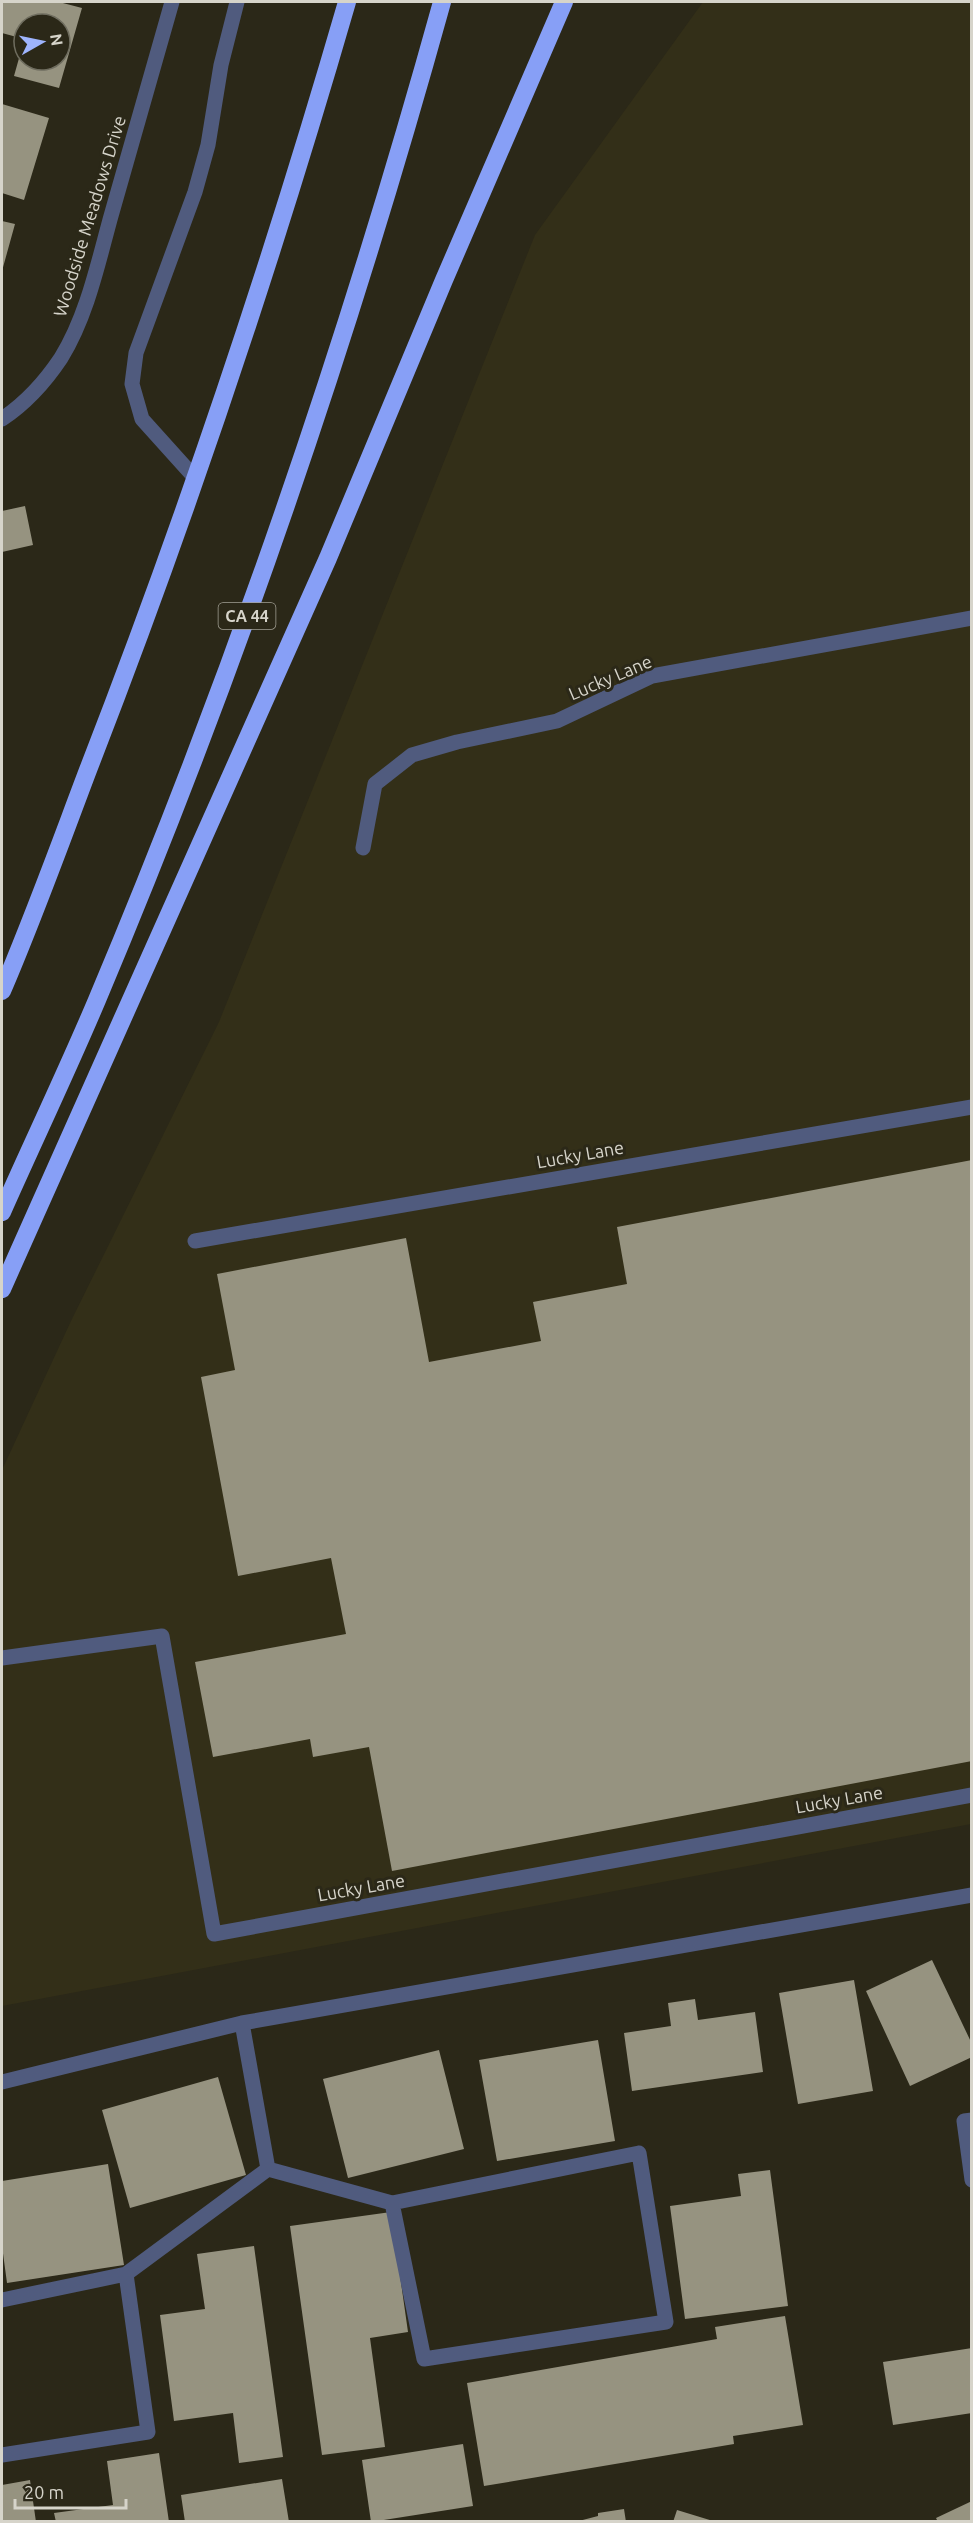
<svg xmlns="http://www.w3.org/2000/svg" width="973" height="2523" viewBox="0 0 973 2523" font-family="Ubuntu,sans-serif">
  <rect width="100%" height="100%" fill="#2b2818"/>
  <path fill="#332f18" d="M703,2H971V1824L2,2006V1470L71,1321L219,1022L535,235Z"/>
  <path fill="#969380" d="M3,2H59L82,8L59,88L14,76L23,44L24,60H60V24H24V39L2,33Z
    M2,104L49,118L24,200L2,193Z
    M2,221L15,224L2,271Z
    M25,506L33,545L2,552V511Z
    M972,1160V1761L392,1871L369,1747L313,1757L310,1739L213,1757L195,1662L346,1634L331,1558L238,1576L201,1377L235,1370L217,1274L406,1238L429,1362L541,1341L533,1302L627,1284L617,1227Z
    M932,1960L972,2044V2057L910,2086L866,1991Z
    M854,1980L873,2091L798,2104L779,1993Z
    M695,1999L698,2020L755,2012L763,2072L632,2091L624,2033L671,2026L668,2003Z
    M598,2040L615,2141L497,2161L479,2060Z
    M439,2050L464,2149L348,2178L323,2079Z
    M218,2077L246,2175L130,2208L102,2110Z
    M108,2164L124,2265L7,2283L2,2246V2181Z
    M770,2170L788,2306L685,2319L670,2206L741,2196L738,2174Z
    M391,2212L408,2332L370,2338L385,2447L322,2455L290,2226Z
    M254,2246L283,2457L239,2463L233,2413L174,2421L160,2315L205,2309L197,2254Z
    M785,2316L803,2425L733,2436L734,2444L484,2486L467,2383L717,2339L715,2327Z
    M972,2348V2413L893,2425L883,2362Z
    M463,2444L473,2506L371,2522L362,2460Z
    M159,2453L169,2522H56L54,2513L113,2505L107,2461Z
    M282,2479L289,2522H185L181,2495Z
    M30,2480L36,2522H2V2485Z
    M972,2501V2522H938L936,2518Z
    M624,2509L626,2522H575L598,2516V2513Z
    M677,2510L713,2521V2522H673Z"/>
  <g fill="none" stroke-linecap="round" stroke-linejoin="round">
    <path stroke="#505b7e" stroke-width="15" d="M2,419C26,403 45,382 61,358C87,316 98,263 111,216C131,145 152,73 172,2
      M196,479L142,419L132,384L136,353L195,192L208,145L221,65L237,2
      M363,848L375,784L412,755L457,742L557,721L652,676L972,618
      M195,1241L972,1107
      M2,1658L162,1636L214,1934L972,1795
      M2,2082L242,2023
      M972,2120L964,2121L972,2180
      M392,2203L424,2359L666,2322L639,2153L392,2203L268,2169L242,2023L972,1895
      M2,2300L126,2274L268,2169
      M2,2455L148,2432L126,2274"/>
    <path stroke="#879ff6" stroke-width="18" d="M2,991C33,919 60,844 88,770C186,518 272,261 347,2
      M2,1212C33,1142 67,1071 97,1000C234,675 348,341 442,2
      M2,1289L328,558L444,280L564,2"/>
  </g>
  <g text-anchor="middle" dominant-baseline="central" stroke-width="6" stroke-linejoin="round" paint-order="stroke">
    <rect fill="#2b2818" stroke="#a3a095" stroke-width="1.5" x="218.5" y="603" width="57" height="26" rx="4.5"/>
    <g font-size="16" font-weight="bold" fill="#d6d4ca">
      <text x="247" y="616">CA 44</text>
    </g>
    <g font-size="18" fill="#d6d4ca" stroke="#2b2818">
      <text transform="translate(89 216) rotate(-73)">Woodside Meadows Drive</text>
      <text transform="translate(610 677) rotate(-23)">Lucky Lane</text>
      <text transform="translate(580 1154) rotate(-10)">Lucky Lane</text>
      <text transform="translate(839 1799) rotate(-10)">Lucky Lane</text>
      <text transform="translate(361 1887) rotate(-10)">Lucky Lane</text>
    </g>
  </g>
  <rect width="973" height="2523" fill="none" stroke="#d6d4ca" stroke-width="6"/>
  <g transform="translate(42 42) rotate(81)"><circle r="28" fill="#2b2818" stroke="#6f6d5f" stroke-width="1.5"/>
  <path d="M0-4.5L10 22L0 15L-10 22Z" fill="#9eb4fd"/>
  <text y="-9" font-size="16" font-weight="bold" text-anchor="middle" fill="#d6d4ca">N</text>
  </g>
  <path d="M15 2499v9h111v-9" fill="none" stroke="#d6d4ca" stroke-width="3"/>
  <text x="24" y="2499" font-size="18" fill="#d6d4ca" stroke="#2b2818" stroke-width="4.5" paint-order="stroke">20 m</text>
</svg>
